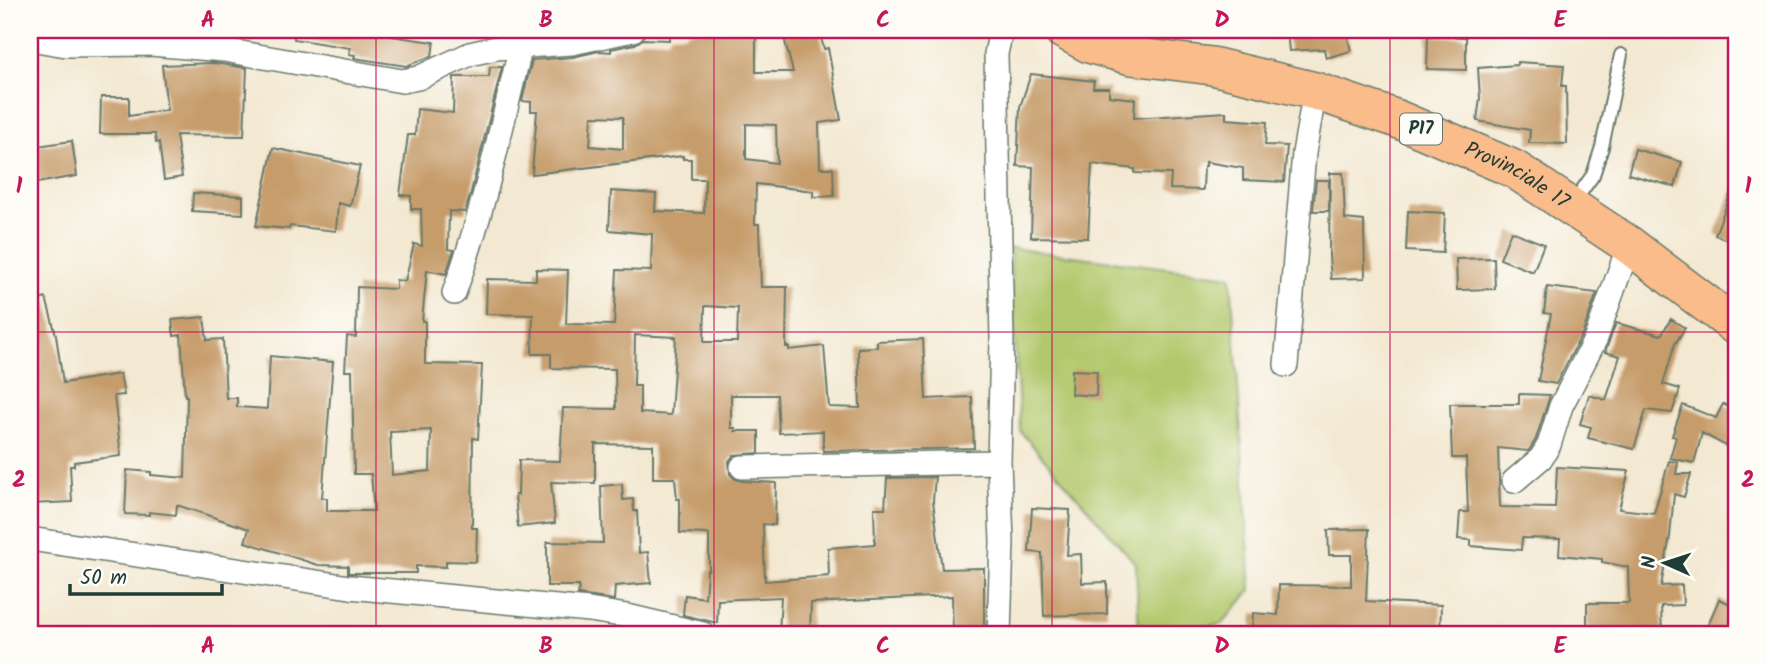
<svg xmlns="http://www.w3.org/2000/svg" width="1767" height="664" viewBox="0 0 1767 664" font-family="Kalam,sans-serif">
  <rect width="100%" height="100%" fill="#fdfcf7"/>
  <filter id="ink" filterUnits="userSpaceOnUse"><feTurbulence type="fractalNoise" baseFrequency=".0143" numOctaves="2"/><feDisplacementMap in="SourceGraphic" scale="14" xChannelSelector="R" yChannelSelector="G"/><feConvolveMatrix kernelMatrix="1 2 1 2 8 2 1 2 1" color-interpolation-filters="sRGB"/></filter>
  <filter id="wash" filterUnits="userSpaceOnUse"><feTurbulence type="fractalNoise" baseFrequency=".00686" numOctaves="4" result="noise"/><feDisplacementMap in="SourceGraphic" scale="28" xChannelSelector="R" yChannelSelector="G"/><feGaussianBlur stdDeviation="1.57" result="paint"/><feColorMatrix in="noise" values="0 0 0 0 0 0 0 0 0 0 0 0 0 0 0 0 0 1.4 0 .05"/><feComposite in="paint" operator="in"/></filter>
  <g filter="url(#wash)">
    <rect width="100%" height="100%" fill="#f3e8d1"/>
    <path fill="#b2c86c" stroke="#688250" stroke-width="2" d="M1010,248L1231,276L1251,590L1222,624L1153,634H1139L1136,564L1020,431Z"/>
    <g id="blocks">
      <path fill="#c69c6a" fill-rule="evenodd" d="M294,30H391L390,36L434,42L432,56L406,66L354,58L355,55L349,54L350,48L294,39Z
        M756,30V72H793L782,30H819L824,49L828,48L841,120L819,123L820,168H833L834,196L813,197V191L756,184L755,224H759L761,287H787L786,347H789V350L824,346L829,407L860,408L858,348L877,347V341L923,339L926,399L972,397L974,448L823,451V431L779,433L777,395H731V428H735V431H759V453L734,455L729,461L730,474L735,479L742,481L776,483L775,525L763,524L765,581L829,576L828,548L875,544L874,508H885L887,478L935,477L933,501L942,569L984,568V634H953L952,596L811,603L810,634H779L781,597L718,600L717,623L683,615L685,595L705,598L707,570H709V534L680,533V499H677L675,478H653V445L595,444V483L551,482L555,523L518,527L515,495H518L519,460L560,461L563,408L616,409L615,369L551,368V354H532L533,315L486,314L487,279L536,280V269L568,270L566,324L614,325L617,270L651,271L652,234L609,230L611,191L656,194L655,211L704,213L705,179H691V159H683V156L532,174L537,111H531V102L522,101L532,60L573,57L599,51L611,52V49L635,44L643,39L669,40V35L687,34V31ZM592,116L623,117V149L590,146ZM746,124L776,125L777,163L746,159ZM705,306L738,308L737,342H704ZM635,335L676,337L671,415L640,413V386H634Z
        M1346,30L1351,51L1326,58L1324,49L1289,51L1287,32Z
        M1428,36L1466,37V70L1427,69Z
        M1517,62L1564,65L1562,86H1566L1567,144L1529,143L1530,130L1477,121L1480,98L1478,68L1517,65Z
        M214,63L247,68L244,136L176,135L182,177L164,180L159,142L156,143L155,134H100L101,97H129V116L167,110L162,65Z
        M490,67H502L471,192L465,212L449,211L448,249L454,250L446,274L427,270L422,321H425V364L482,365L478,439L473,438L472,528H477L476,562L446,561V567L416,566V573H348V566L318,565L245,542L249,529L177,505L176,515L149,512V515L125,514L127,470L151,472V475L185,478L187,396H185L181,335L174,336L172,320L204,317L207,340L223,339L226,398H237V407L267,409L270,356L333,362L322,498H327V511H374L371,474H354L352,371H345L347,336L356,337L357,287L396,289V280L405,281L414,244L422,246L421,209H411V196L400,195L408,135H415L417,109L453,113L454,77H489ZM431,430L430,471L392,475L390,432Z
        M1031,74L1094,81L1093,88H1109V96L1135,99L1134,118L1226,112V119L1267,122L1265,145L1287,146L1284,182L1243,180V168L1206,162V166H1204L1203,190L1170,189L1171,174L1135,173V169L1092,164L1088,238L1031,237L1033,167L1017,166L1020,107Z
        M72,141L77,176L30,184V147Z
        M273,148L360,166L350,206L338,203L336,231L290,226L289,229L256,226Z
        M1635,149L1682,162L1675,187L1628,174Z
        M1330,173H1343L1345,219L1364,221L1365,278L1331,279L1329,256Z
        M1316,180H1329V211H1313Z
        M1736,180H1737V244L1715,235Z
        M193,193L243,196V214L192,211Z
        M1408,211L1445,213L1443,253L1406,251Z
        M1511,231L1544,244L1533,272L1500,259Z
        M1494,258L1495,289L1457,290L1456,259Z
        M1547,287L1597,293L1583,332L1556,384L1538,381L1551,314L1544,313Z
        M46,298L56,335L63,383L120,374L124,395L114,396L121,456L74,462V466H70L72,502L30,504V303Z
        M1671,319L1685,328L1675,344L1663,384L1680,389L1672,413L1646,410L1634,449L1588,438L1591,427L1580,424L1589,395L1606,400L1620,356L1605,352L1616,323L1661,335Z
        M1072,370L1097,371L1096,396L1071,394Z
        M1519,394L1550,395L1536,439L1530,449L1528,451L1498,448L1500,507L1555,508L1557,467L1629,471L1619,509L1654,513L1669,461L1678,462L1676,474H1691L1684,497L1674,494L1670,536L1661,586L1682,585L1683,605L1661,606L1662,634H1587V603H1629L1628,567L1602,562V559L1559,555L1560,539L1522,538L1521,550L1471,546V540L1458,539L1460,512H1468L1466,458H1452L1450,404H1519Z
        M1723,404L1737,411V452L1702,433L1694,463L1670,458L1676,437L1672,436L1683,405L1716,418Z
        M622,484L623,500L633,499L634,511H637L639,553L648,552L651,583L615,586L614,600L578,595L579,586H547V542L603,543L601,486Z
        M1032,508L1070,510L1067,555L1081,554L1082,583L1107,582V614L1044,616L1042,553L1029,552Z
        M1369,529L1366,601L1441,605L1440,634H1252L1253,613L1278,615L1279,585L1351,586V555H1329L1328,530Z
        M1719,599L1737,607V634H1704Z"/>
    </g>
  </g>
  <g filter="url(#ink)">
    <use href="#blocks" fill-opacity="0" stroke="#69796b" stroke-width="2"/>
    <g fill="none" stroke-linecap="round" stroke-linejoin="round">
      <g stroke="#69796b" stroke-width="16">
        <path id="lane" d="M1573,203L1593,175L1602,147L1621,55"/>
      </g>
      <g stroke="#69796b" stroke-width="26">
        <path id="street" d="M30,39L66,45L150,44L224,50L402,81L418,78L470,54L496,48L572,43L633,30
          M454,293C485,208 503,118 525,30
          M1286,365L1304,153L1315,91
          M742,467L999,462
          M1514,481L1541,458L1549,445L1561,406L1596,338L1629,245
          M30,539L350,587L589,610L627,616L703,634
          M999,634L1002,542L999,462L1002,340L996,54L1001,30"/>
      </g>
      <g stroke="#69796b" stroke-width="40">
        <g id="primary">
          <path id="s1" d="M1063,30L1089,44L1131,56L1212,66L1315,91L1395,118L1514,169L1629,245L1737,327"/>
        </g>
      </g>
      <use href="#lane" stroke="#fff" stroke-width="12"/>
      <use href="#street" stroke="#fff" stroke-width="23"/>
      <use href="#primary" stroke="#f9bc8a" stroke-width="37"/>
    </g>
  </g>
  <path fill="none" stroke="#c2185b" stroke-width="2" stroke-opacity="0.55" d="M376,30V634M714,30V634M1052,30V634M1390,30V634M30,332H1737"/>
  <g text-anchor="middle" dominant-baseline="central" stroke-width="5" stroke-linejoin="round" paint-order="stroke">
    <rect fill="#fdfcf7" stroke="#62766e" stroke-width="2" x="1400" y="113.5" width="42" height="31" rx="5"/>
    <g font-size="19" font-weight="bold" fill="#1f3d34">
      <text x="1421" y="129">P17</text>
    </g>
    <g font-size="21" fill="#1f3d34" stroke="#fdfcf7">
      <text stroke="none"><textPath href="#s1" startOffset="480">Provinciale 17</textPath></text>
    </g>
  </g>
  <rect width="1767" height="664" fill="none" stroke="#fdfcf7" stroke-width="77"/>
  <g transform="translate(1665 563) rotate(273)" stroke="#fdfcf7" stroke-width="5" paint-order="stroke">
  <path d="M0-5L12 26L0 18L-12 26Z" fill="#1f3d34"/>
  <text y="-10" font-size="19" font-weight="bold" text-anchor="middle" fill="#1f3d34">N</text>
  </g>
  <path d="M70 584v10h152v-10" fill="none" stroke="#1f3d34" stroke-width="3.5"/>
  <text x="80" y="584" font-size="21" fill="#1f3d34" stroke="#fdfcf7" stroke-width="5" paint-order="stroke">50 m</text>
  <rect x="38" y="38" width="1690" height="588" fill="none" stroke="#c2185b" stroke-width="2.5"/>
  <g font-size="23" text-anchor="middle" font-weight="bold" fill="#c2185b">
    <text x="208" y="27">A</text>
    <text x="546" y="27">B</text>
    <text x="883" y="27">C</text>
    <text x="1222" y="27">D</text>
    <text x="1560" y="27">E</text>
    <text x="19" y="193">1</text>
    <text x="1748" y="193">1</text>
    <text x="19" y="487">2</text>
    <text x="1748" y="487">2</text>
    <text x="208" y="653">A</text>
    <text x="546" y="653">B</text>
    <text x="883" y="653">C</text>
    <text x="1222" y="653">D</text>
    <text x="1560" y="653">E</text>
  </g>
</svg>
